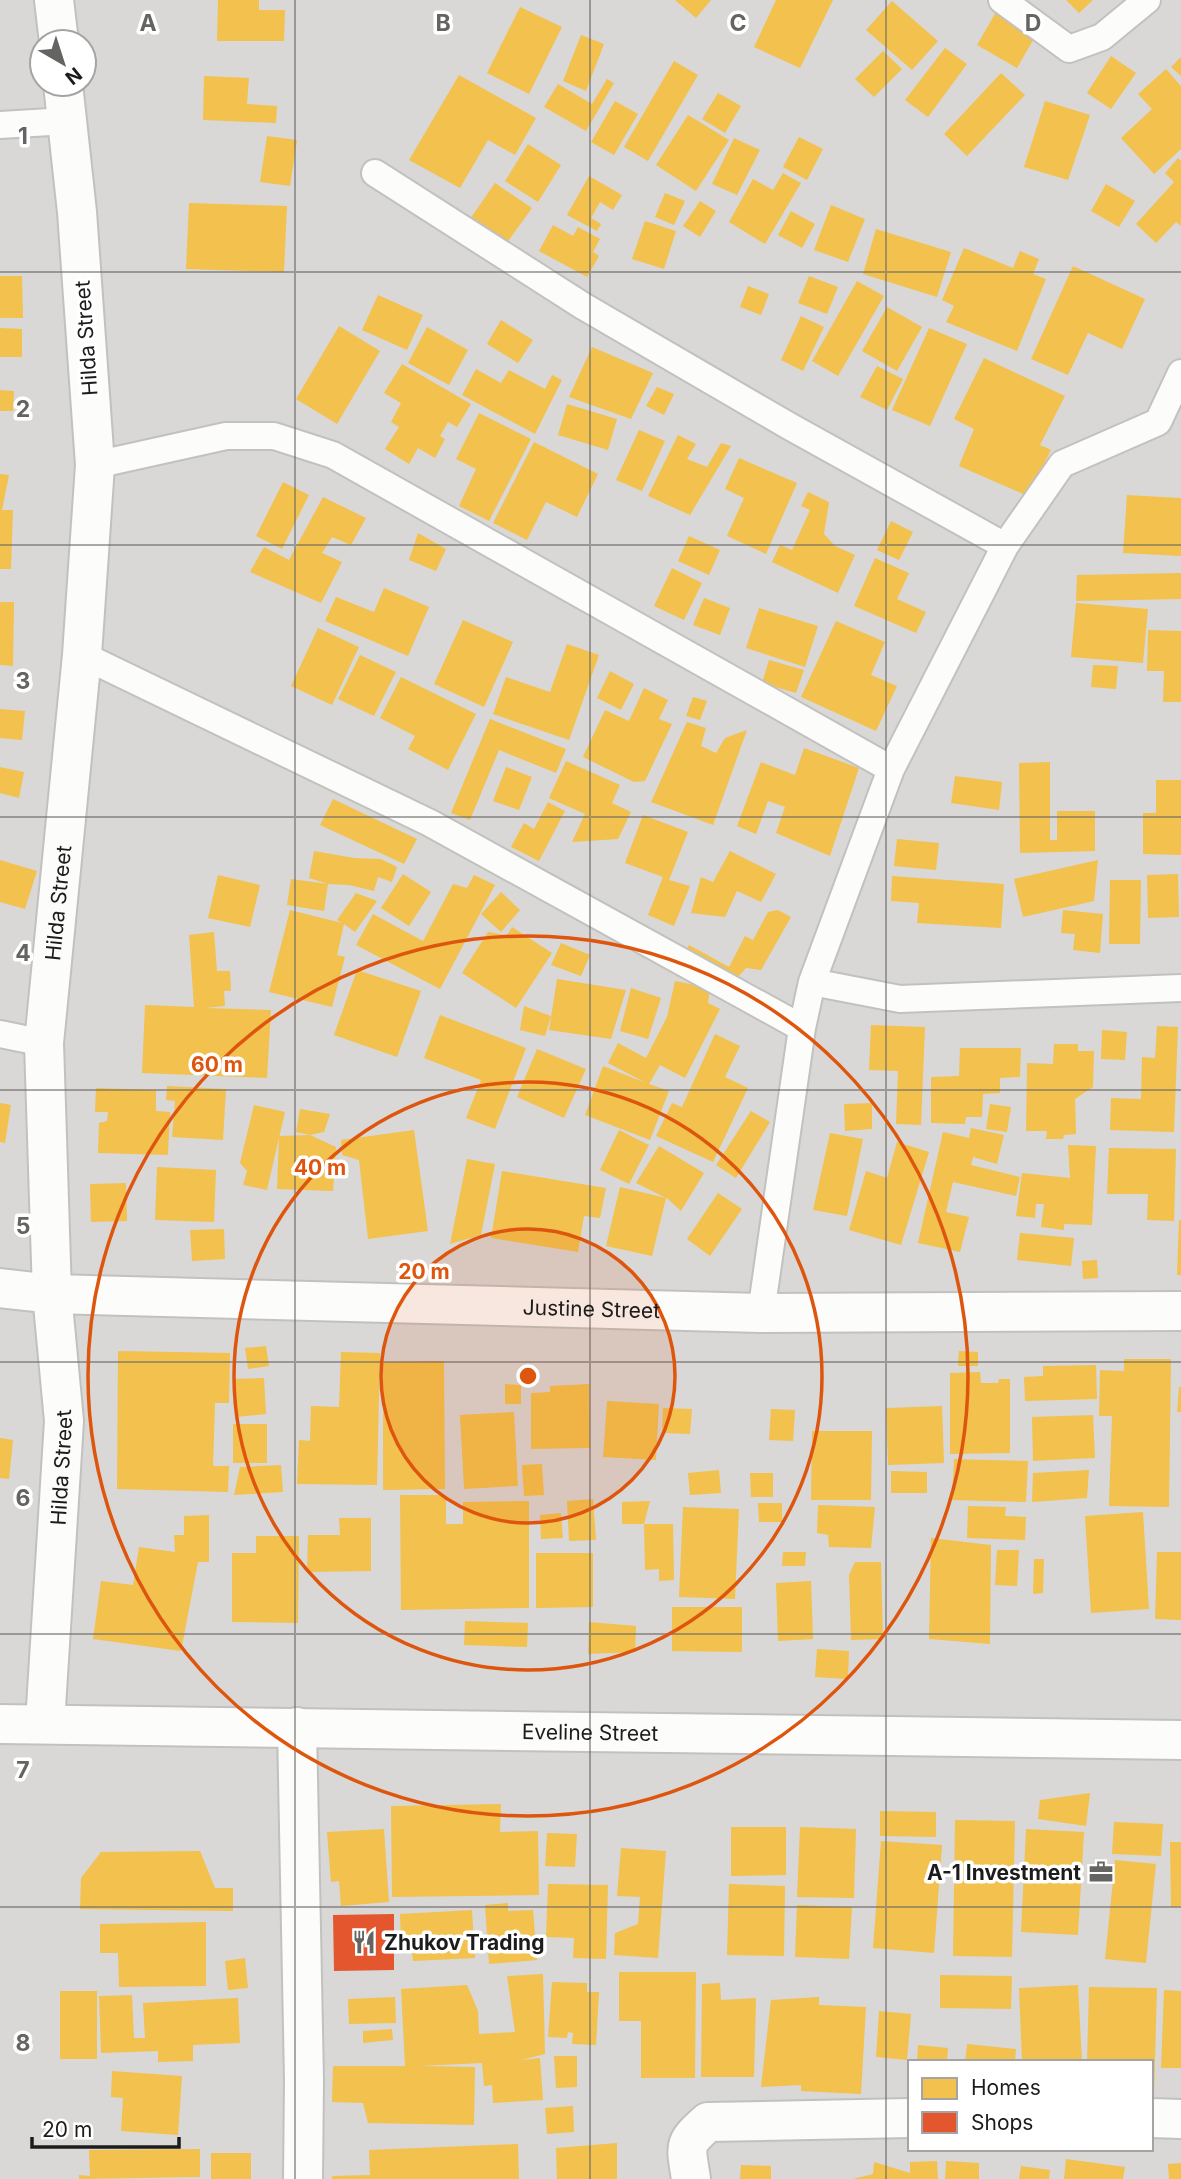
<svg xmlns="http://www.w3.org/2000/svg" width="1181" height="2179" viewBox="0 0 1181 2179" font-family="Inter,sans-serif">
  <rect width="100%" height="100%" fill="#eae9e4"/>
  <path fill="#d9d8d6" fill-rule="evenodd" d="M0,0H1181V2179H0ZM42,42H84V84H42ZM910,2062H1151V2149H910Z"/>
  <path fill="#f2c14e" d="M218,0H259V10H285L284,41H217Z
    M675,0H711L696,18Z
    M776,0H833L800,68L754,47Z
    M1066,0H1093L1079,13Z
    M892,1L938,41L912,70L866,30Z
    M520,7L562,27L529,94L487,73Z
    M996,12L1036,35L1017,68L977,45Z
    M581,35L604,44L586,91L563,81Z
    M945,48L967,64L928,117L905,100Z
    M883,51L902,69L874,97L855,79Z
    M1111,56L1136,73L1111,109L1087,93Z
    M1181,57V76L1171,67Z
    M674,61L698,75L648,161L624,147Z
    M1166,69L1181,86V149L1154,174L1121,138L1152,109L1138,94Z
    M1001,73L1025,95L967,156L944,134Z
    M459,75L536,118L515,155L488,140L460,188L409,160Z
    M204,76L249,78L247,104L277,106L276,123L203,120Z
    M607,79L614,83L586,131L544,107L558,84L592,104Z
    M718,93L741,106L725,133L702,119Z
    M615,101L638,114L614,155L591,142Z
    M1045,101L1090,115L1068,180L1024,167Z
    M688,115L729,140L696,191L656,165Z
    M267,136L297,140L290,186L260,182Z
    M799,137L823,149L807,180L783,167Z
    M734,138L760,150L737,195L712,184Z
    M528,144L561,165L538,202L505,181Z
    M1178,158L1181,161V226L1176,222L1156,243L1136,224L1174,182L1165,173Z
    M783,173L801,183L765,244L729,222L753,179L773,190Z
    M589,176L622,195L613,210L600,202L591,218L601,224L597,231L567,215Z
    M495,183L532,208L506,244L470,219Z
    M1106,184L1135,201L1119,227L1091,211Z
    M665,193L685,201L674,225L655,217Z
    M700,201L716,211L700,237L683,226Z
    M189,203L287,206L284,272L186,269Z
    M831,205L865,219L848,262L814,250Z
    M791,211L815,224L802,248L778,235Z
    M645,221L676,231L664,269L632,259Z
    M553,225L573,236L578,227L600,239L593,252L599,256L587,277L539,251Z
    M876,229L951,252L937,297L863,274Z
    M964,248L1013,268L1020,251L1039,259L1033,274L1046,279L1017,351L946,322L954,306L942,300Z
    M1073,266L1145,299L1122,349L1088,333L1068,375L1031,359Z
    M0,276H22L23,318H0Z
    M809,276L838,287L827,314L798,303Z
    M857,281L884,296L838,376L812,361Z
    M748,286L769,294L761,315L740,307Z
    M378,295L423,315L407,350L362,330Z
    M887,307L922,327L897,371L862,351Z
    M801,316L824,327L803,371L781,360Z
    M501,320L533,340L518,363L487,344Z
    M339,326L380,351L337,424L296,399Z
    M427,327L468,350L449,385L408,363Z
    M0,328L22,329V357H0Z
    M929,328L967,344L930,426L892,410Z
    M592,347L653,373L631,419L569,397Z
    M984,358L1065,396L1040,445L1051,450L1028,496L959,466L974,429L954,419Z
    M402,364L471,404L457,427L448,422L440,436L445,439L435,458L418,448L409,464L385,449L399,427L391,422L401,403L384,393Z
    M877,366L903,379L887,410L860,397Z
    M476,369L501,383L509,370L545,389L552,375L562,380L535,434L462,395Z
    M657,387L674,394L664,415L646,406Z
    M0,390L14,391L13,411H0Z
    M567,404L617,419L608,450L558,435Z
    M479,413L531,439L489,521L459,506L476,469L456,459Z
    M639,430L665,441L642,491L616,480Z
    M678,435L696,444L687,459L707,467L721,443L731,446L690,515L648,496Z
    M534,442L598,474L577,517L546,502L527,540L493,523Z
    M739,458L797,483L766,554L727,536L744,498L725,489Z
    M0,474L9,475L2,510H13L11,569H0Z
    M283,482L309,495L282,549L256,536Z
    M808,492L829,502L824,534L835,546L855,555L838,593L772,562L780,545L792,550L810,510L801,506Z
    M1127,495L1181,498V556L1123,553Z
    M323,497L366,518L351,545L332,537L322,553L342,562L321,603L250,572L264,547L289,560Z
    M891,521L913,532L899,560L877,550Z
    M418,533L446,549L436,571L409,560Z
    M689,536L720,550L709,575L678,561Z
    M875,558L909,573L897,599L926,612L916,633L854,606Z
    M672,568L702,583L684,620L654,606Z
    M1181,573V599L1076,601L1077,575Z
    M384,588L429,607L408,656L325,621L336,597L374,612Z
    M704,598L730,608L720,635L693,625Z
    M0,602H14L13,666L0,665Z
    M1076,603L1148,609L1143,663L1071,657Z
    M759,608L818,626L805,667L746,648Z
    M463,620L513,642L484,707L434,684Z
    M836,621L885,642L871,675L897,686L876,731L801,697Z
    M318,628L359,647L332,705L291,686Z
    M1148,630L1181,631V702H1163L1164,671H1147Z
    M567,644L599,655L569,740L493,714L506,677L550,692Z
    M360,655L396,672L374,716L338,699Z
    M769,660L804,670L796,693L762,683Z
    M1093,665L1118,666L1116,689L1091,687Z
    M610,671L634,684L621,710L597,698Z
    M401,677L476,714L448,770L408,749L415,736L380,718Z
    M644,688L668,700L659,719L672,724L645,781L634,782L583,757L605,710L629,721Z
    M693,697L707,701L700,720L686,716Z
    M0,709L25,711L22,740L0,738Z
    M490,719L566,749L556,773L499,750L470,820L451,813Z
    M687,722L706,728L701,746L716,753L725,738L747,730L713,825L651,802Z
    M804,748L859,768L830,856L776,833L785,807L768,801L756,834L737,826L761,762L795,775Z
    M566,761L620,785L612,803L631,812L618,839L572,842L585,814L549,798Z
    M1050,762V840H1057V811H1095V851L1020,853L1019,763Z
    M0,767L24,772L19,798L0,793Z
    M506,767L532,777L519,810L493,801Z
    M955,776L1002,782L999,810L951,803Z
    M1156,780H1181V855L1143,854V813H1156Z
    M333,799L417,839L404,864L320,825Z
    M548,802L565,811L539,861L511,847L524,823L534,829Z
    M643,815L688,832L669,880L690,886L674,926L648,915L663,877L625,863Z
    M897,839L939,843L936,870L894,866Z
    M314,851L354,858L381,859L397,867L392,882L378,877L374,891L349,885L328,884L309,878Z
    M730,851L776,874L761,902L737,891L725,917L691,913L701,877L713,882Z
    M0,860L37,871L25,909L0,902Z
    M1098,860L1094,901L1023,917L1014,879Z
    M403,874L431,892L409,926L381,908Z
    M1178,874L1179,917L1148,918L1147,875Z
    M218,875L260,885L250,927L208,918Z
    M474,875L495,885L440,989L356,945L373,914L423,941L453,884L467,888Z
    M892,876L1004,884L1001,928L917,923L919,903L891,901Z
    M291,879L328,884L324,911L287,905Z
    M1110,880H1141L1140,944H1109Z
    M501,892L520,910L501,932L481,914Z
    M356,893L377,901L355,932L344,924L337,955L345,957L332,1007L269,992L290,910L342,923L337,920Z
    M778,910L791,917L761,970L746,968L735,980L684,954L689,945L729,967L745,936L753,940L768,912Z
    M1063,910L1103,914L1100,953L1073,950L1075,934L1061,933Z
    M512,927L552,953L516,1008L462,973L488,932L507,935Z
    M214,932L217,971H230L231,991H224L225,1006L206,1008L271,1010L267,1078L142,1073L145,1005L194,1007L189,935Z
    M561,943L590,955L581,976L551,965Z
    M357,970L421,991L397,1057L334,1035Z
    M557,979L626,990L611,1039L549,1030Z
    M675,981L710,988L708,1003L720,1009L685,1078L660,1065L649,1084L669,1091L650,1140L585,1115L603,1066L646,1083L608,1063L618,1043L646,1058L667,1017Z
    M631,988L661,998L648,1039L620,1031Z
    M524,1006L551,1016L545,1036L520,1030Z
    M440,1015L526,1048L495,1129L466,1118L481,1080L424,1058Z
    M871,1025L925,1027L921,1125L896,1124L898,1071L869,1070Z
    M1157,1026L1178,1027L1174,1132L1110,1130L1111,1098L1141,1099L1142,1057L1155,1058Z
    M1102,1030L1127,1032L1125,1060L1101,1059Z
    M715,1034L740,1046L725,1077L748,1088L713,1162L656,1136L672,1103L682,1107Z
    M1054,1044H1078V1051H1094L1093,1087L1075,1099L1076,1134L1064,1135L1063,1139H1046L1047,1131H1026L1027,1063L1053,1064Z
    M960,1048H1021L1020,1077L1000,1078V1093L983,1094L982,1117H966L965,1124L931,1123V1077L959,1076Z
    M537,1049L586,1069L564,1118L517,1097Z
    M167,1086L226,1089L223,1140L172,1137L175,1101L166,1100Z
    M96,1088L156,1090V1111L170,1112L168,1155L98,1153L99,1123L107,1121L108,1112H95Z
    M0,1103L11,1105L5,1143L0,1142Z
    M872,1103V1129L845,1131L844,1104Z
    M990,1104L1011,1107L1007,1132L986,1129Z
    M254,1105L285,1112L267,1190L243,1185L247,1171L240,1163Z
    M300,1109L330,1114L324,1132L310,1135L296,1132Z
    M751,1111L770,1122L736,1178L716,1165Z
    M971,1128L1004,1135L997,1164L973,1157L971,1165L1020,1177L1016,1196L953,1182L946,1212L969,1217L960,1252L918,1243L943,1132L969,1138Z
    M414,1130L428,1231L368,1239L359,1160L342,1155L341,1140Z
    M619,1130L649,1145L629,1184L600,1170Z
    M830,1133L863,1139L847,1216L813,1210Z
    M310,1135L336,1147L333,1191L277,1189L279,1136Z
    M897,1142L929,1152L901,1245L849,1230L866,1171L887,1178Z
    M1068,1145L1096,1146L1092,1225L1064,1224V1230L1041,1227L1044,1204H1036L1035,1218L1016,1216L1022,1173L1070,1178Z
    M659,1146L704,1173L681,1211L668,1199L636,1183Z
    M1109,1148L1176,1149L1174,1221L1147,1220L1148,1194H1107Z
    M467,1159L495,1164L481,1235L450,1244Z
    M157,1167L216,1170L214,1222L155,1220Z
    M502,1171L606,1188L600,1218L584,1216L578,1252L491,1238Z
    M126,1183L127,1221L91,1222L90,1184Z
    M620,1187L666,1198L652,1256L606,1246Z
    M718,1193L742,1209L710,1256L687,1239Z
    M1179,1220H1181V1275H1177Z
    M224,1229L225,1259L192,1261L190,1230Z
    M1020,1233L1074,1238L1071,1266L1017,1260Z
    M1097,1260L1098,1278L1083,1279L1082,1261Z
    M266,1346L269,1366L248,1369L245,1348Z
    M118,1351L230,1353L229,1403H215L213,1466H229L228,1492L117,1489Z
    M959,1351L978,1352V1366H958Z
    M341,1352L380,1353L377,1485L297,1484L299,1440L310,1441L311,1406L339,1407Z
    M1124,1359H1171L1169,1507L1109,1506L1112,1416H1099L1100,1370L1124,1371Z
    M444,1361L445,1489L383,1490V1362Z
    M1096,1365L1097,1399L1025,1401L1024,1377L1043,1376V1366Z
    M980,1372L981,1383H998L999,1379H1010V1453L950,1454V1373Z
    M264,1378L266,1414L235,1417L233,1379Z
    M505,1384L521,1385V1404H505Z
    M589,1384L590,1448L531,1449V1393L550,1392V1386Z
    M1179,1387H1181V1412H1177Z
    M607,1401L659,1404L656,1460L603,1457Z
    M942,1406L944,1463L888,1465L886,1408Z
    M663,1408L692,1409L690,1434L662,1433Z
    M771,1409L795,1410L793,1441L769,1440Z
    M514,1412L518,1486L464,1489L460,1415Z
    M1093,1415L1095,1458L1033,1461L1032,1417Z
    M233,1424H267V1463H233Z
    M812,1431H872L871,1500H811Z
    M0,1438L13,1440L9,1479L0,1478Z
    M954,1459L1028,1461L1026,1502L952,1500Z
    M542,1464L544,1495L524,1496L522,1465Z
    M281,1465L283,1492L234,1495L240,1467Z
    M719,1470L721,1493L690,1495L688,1473Z
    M1089,1470L1087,1498L1032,1502L1033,1473Z
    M891,1471L927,1472V1493H891Z
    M750,1473H773V1497H751Z
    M400,1495H446V1524H463V1502L529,1501V1608L401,1610Z
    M593,1499L596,1540L569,1541L567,1501Z
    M650,1501L644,1524H622V1502Z
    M758,1503H782V1522H759Z
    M818,1505L875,1507L871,1548L829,1547L828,1535L817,1533Z
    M968,1506L1006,1507L1005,1516L1026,1517L1025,1540L967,1538Z
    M683,1507L739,1509L735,1599L679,1597Z
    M1143,1512L1149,1609L1091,1613L1085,1516Z
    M561,1513L563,1538L541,1539L540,1515Z
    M209,1515V1562H198L181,1651L93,1639L101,1581L133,1585L139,1547L175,1552L174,1535H184V1516Z
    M339,1518H371V1571L307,1572L308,1535H340Z
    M644,1524H673L674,1580L659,1581V1569L645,1570Z
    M256,1536H299L298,1623L232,1622V1553H256Z
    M931,1538L991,1545L990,1644L929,1639Z
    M997,1550H1019L1017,1586L995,1585Z
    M783,1552H806L805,1566H782Z
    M1157,1552H1181V1620L1155,1619Z
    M536,1553H593V1607L536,1608Z
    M1034,1559H1044L1043,1593L1033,1594Z
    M855,1562H881L883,1639L851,1640L849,1575Z
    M811,1581L813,1639L778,1641L776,1583Z
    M672,1607H742V1652L672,1651Z
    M465,1621L528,1623L527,1647L464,1645Z
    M589,1622L636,1626L635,1652L588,1654Z
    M817,1649L849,1651L848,1679L815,1677Z
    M1090,1793L1086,1826L1038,1819L1040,1800Z
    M501,1804L500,1832L538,1831L539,1895L392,1897L391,1806Z
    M880,1811L936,1812V1837L880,1836Z
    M955,1820L1015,1821L1012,1957L953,1956Z
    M1114,1822L1163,1824L1161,1856L1112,1854Z
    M731,1827H786V1875L731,1876Z
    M800,1827L856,1829L854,1898L797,1897Z
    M384,1829L389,1902L341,1906L339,1881L331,1882L327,1832Z
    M1026,1829L1084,1832L1078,1935L1021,1932Z
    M547,1833L577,1834L575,1867L545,1866Z
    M881,1841L942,1845L934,1953L873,1948Z
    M1170,1842H1181V1906L1171,1907Z
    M621,1848L666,1851L658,1958L614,1955L615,1933L638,1924L640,1897L617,1896Z
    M200,1851L215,1888H233V1911L80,1909L81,1878L101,1852Z
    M1115,1860L1156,1864L1146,1963L1105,1959Z
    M548,1884L608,1885L606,1959L573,1958L574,1938L546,1937Z
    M729,1884L785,1886L784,1956L727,1955Z
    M508,1903V1911L533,1910L537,1960L489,1964L485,1905Z
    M797,1905L852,1907L849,1959L795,1957Z
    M472,1910L475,1958L413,1961L411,1940L401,1941L400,1914Z
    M206,1922V1986L119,1987L118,1953H100V1924Z
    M245,1958L248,1988L228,1990L225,1961Z
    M619,1972H696L695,2078H641V2021H619Z
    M543,1974L545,2054L521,2060L540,2058L543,2100L493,2103L492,2085L484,2086L482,2063L419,2066L475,2067L474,2125L368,2123L363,2103L332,2102L333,2066H405L401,1989L467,1985L478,2011L479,2034L515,2032L507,1976Z
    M940,1975L1012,1976L1011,2009L940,2008Z
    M552,1982L587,1983V1992H599L596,2045L572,2044L573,2033L568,2032L567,2038L548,2037Z
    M720,1983L721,2000L756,1998L754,2077H701L702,1984Z
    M1078,1985L1082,2062H1022L1019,1988Z
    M1089,1987L1157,1988L1154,2096H1151V2062H1087Z
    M1164,1990L1181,1991V2068H1161Z
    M60,1991H97V2059H60Z
    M132,1995L134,2038H145L143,2003L238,1998L240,2043L193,2045V2061L158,2062V2051L101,2053L99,1996Z
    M395,1997L396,2023L349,2024L348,1999Z
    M819,1997V2005L866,2007L861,2094L801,2091V2085L761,2087L771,2000Z
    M879,2011L911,2014L907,2060L876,2057Z
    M392,2029L393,2040L363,2043V2031Z
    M967,2044L1016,2049L1015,2062H965Z
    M918,2045L948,2048L947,2062H917Z
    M554,2056H577V2087L556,2088Z
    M112,2071L182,2076L178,2135L121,2131L123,2098L111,2097Z
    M573,2106L574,2132L547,2134L545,2108Z
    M617,2143V2179H557L556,2148Z
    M518,2144L519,2179H332V2176L370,2175L369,2150Z
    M200,2149V2177L79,2179V2175L90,2176L89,2150Z
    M211,2153H251V2179H211Z
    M1066,2159L1125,2167L1123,2179H1064Z
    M937,2161L938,2179H853L873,2174L874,2162L910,2173V2162Z
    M946,2161L979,2163V2179H945Z
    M1181,2163V2179H1169L1168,2164Z
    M741,2165L771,2166V2179H740Z
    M1021,2166L1050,2170L1049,2179H1019Z"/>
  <path fill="#e4572e" d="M394,1914V1970L334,1971L333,1915Z"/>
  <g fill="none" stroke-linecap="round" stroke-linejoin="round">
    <g stroke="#c1c1bf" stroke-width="30">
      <path id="service" d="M1002,0L1069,49L1102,37L1147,0
        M0,125L67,121
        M375,173L583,306L789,426L1005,546
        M95,465L226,436H274L333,455L891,769
        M82,655L430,823L802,1028
        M812,982L900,999L1181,988
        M0,1034L44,1043
        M761,1313L802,1028L812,982L891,769L1005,546L1062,464L1158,422L1181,373"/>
    </g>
    <g stroke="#c1c1bf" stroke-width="42">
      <g id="minor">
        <path d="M54,0L59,42"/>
        <path id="s1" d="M0,1288L52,1294L761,1313L1181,1311"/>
        <path id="s2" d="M45,1723L64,1421L52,1294L44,1043L82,655L95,465L77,212L63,84"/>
        <path d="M297,1727L304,2080L303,2179"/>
        <path d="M1151,2118L1181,2119"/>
        <path d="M691,2179C686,2145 682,2145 708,2122L910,2118"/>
      </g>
    </g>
    <g stroke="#c1c1bf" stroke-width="42">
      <g id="tertiary">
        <path id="s3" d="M0,1724L1181,1740"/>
      </g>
    </g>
    <use href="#service" stroke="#fcfcfb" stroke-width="26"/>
    <use href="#minor" stroke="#fcfcfb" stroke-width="38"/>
    <use href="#tertiary" stroke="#fcfcfb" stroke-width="38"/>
  </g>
  <path fill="none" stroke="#646462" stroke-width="2" stroke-opacity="0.55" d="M295,0V2179M590,0V2179M886,0V2179M0,272H1181M0,545H1181M0,817H1181M0,1090H1181M0,1362H1181M0,1634H1181M0,1907H1181"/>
  <circle cx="528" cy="1376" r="147" fill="#de560d" fill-opacity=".12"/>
  <g fill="none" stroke="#de560d" stroke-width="3.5">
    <circle cx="528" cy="1376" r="147"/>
    <circle cx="528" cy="1376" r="294"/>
    <circle cx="528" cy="1376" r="440"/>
  </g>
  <defs>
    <g id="office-bare" transform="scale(1.89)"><path d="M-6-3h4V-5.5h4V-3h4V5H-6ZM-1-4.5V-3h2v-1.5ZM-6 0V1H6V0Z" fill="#646462" stroke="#fff" stroke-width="2.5" paint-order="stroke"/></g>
    <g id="restaurant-bare" transform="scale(1.89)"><path d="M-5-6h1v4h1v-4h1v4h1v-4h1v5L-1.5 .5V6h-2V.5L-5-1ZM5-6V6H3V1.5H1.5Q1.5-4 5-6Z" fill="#646462" stroke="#fff" stroke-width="2.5" paint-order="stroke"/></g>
  </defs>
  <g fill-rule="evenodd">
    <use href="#office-bare" x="1101" y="1872"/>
    <use href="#restaurant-bare" x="364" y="1942"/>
  </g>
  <g text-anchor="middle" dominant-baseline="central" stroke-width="7" stroke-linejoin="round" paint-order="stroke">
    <g font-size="21" fill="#1c1c1c" stroke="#fff">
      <text transform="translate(86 338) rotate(-94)">Hilda Street</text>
      <text stroke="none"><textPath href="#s2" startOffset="822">Hilda Street</textPath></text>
      <text stroke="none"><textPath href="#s1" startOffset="592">Justine Street</textPath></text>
      <text stroke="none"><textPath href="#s2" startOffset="256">Hilda Street</textPath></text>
      <text stroke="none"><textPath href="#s3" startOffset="590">Eveline Street</textPath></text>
    </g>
    <g font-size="21" font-weight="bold" fill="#1c1c1c" stroke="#fff" text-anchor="end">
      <text x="1081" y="1872">A-1 Investment</text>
      <text x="384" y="1942" text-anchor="start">Zhukov Trading</text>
    </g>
  </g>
  <g font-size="23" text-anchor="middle" font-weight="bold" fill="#646462" stroke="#fff" stroke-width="7" stroke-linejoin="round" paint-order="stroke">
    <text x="148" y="31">A</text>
    <text x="443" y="31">B</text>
    <text x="738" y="31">C</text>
    <text x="1033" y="31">D</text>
    <text x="23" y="144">1</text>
    <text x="23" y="417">2</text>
    <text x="23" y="689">3</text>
    <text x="23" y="961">4</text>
    <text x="23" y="1234">5</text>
    <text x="23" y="1506">6</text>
    <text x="23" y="1778">7</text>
    <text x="23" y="2051">8</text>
  </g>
  <circle cx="528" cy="1376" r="10" fill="#de560d" stroke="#fff" stroke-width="3.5"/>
  <g font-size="21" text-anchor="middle" font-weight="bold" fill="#de560d" stroke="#fff" stroke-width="7" stroke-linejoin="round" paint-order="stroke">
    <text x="217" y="1072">60 m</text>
    <text x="320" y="1175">40 m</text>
    <text x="424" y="1279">20 m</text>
  </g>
  <rect x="908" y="2060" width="245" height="91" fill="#ffffff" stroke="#a4a4a4" stroke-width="2"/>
  <rect x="922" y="2078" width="35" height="21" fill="#f2c14e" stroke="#a4a4a4" stroke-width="2"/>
  <text x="971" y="2095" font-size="21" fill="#1c1c1c">Homes</text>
  <rect x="922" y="2112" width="35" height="21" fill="#e4572e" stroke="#a4a4a4" stroke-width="2"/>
  <text x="971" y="2130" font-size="21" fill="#1c1c1c">Shops</text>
  <g transform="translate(63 63) rotate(141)"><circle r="33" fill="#ffffff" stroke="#a4a4a4" stroke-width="2"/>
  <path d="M0-5L12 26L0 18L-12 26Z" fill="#646462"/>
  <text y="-10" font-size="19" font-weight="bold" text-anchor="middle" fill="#1c1c1c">N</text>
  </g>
  <path d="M32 2137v10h147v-10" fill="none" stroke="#1c1c1c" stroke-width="3.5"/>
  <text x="42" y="2137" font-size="21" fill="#1c1c1c" stroke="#ffffff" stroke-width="5" paint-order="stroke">20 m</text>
</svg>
